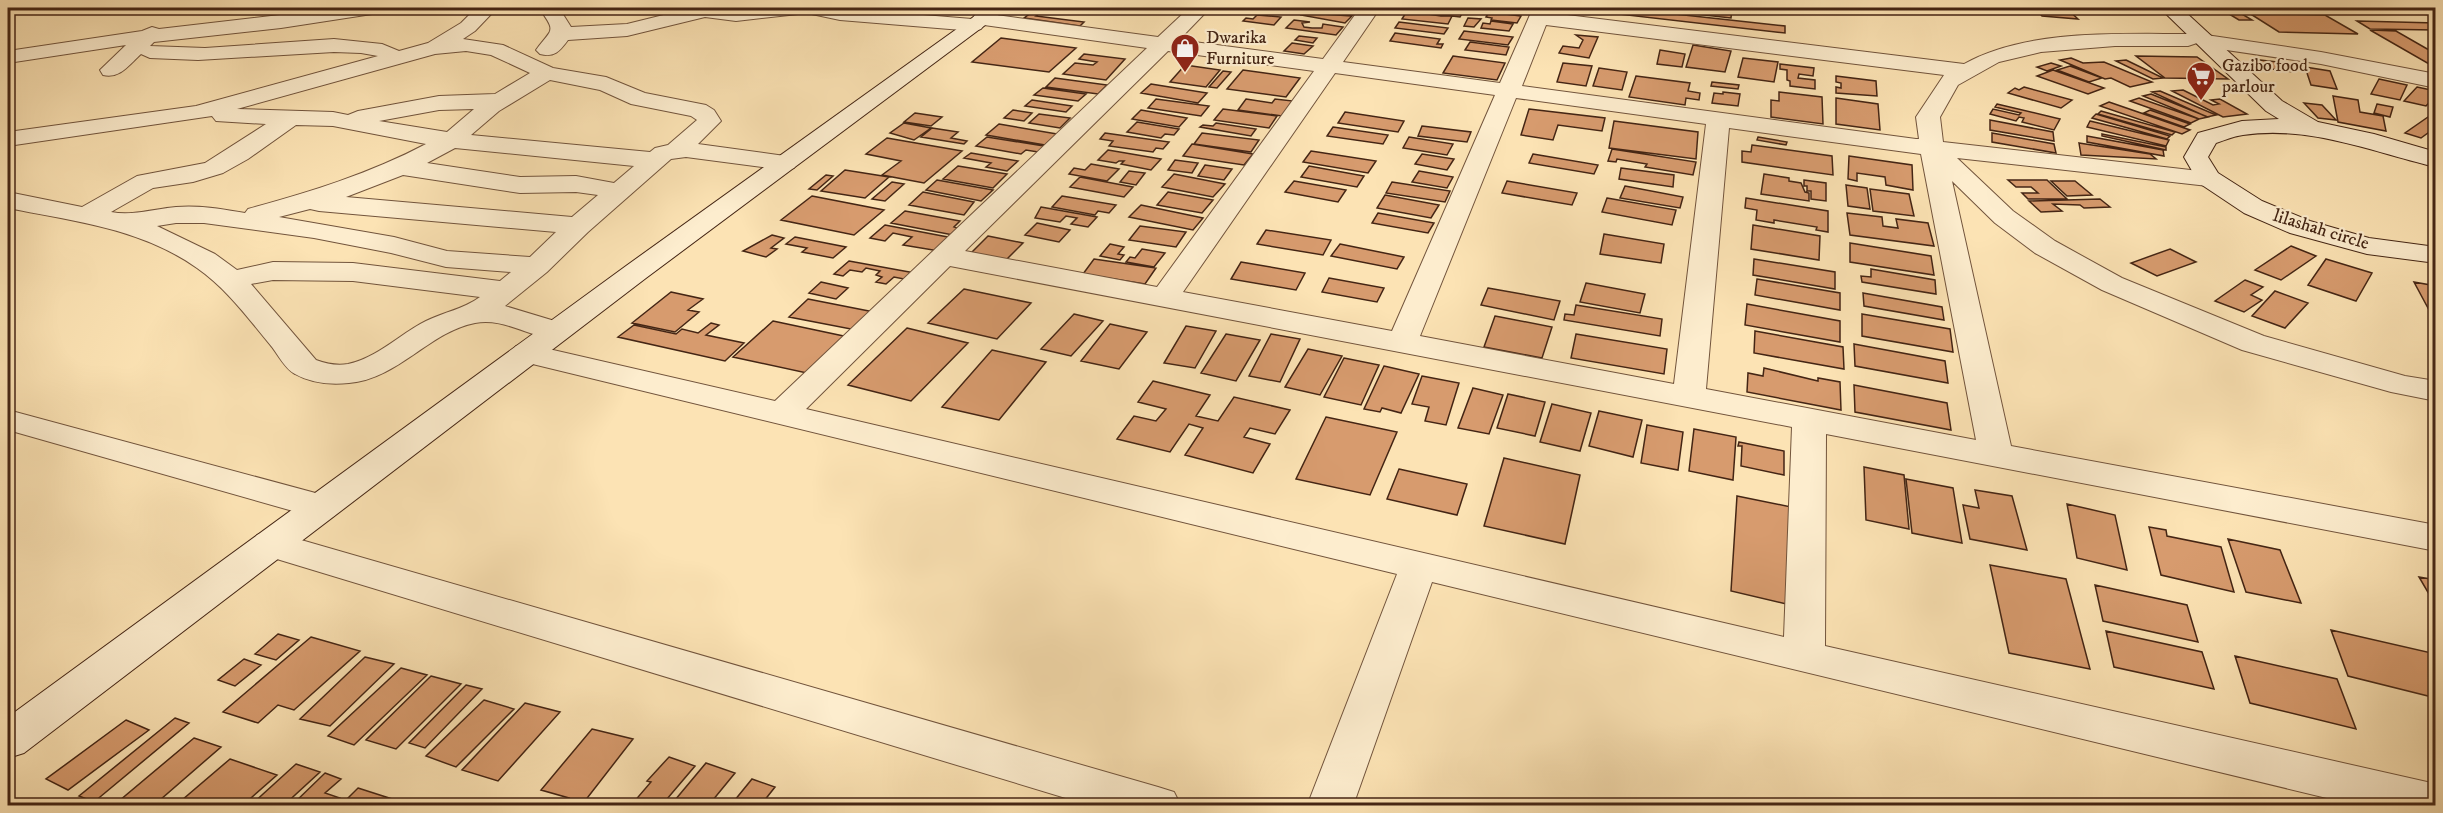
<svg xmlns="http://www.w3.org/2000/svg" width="2443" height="813" viewBox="0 0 2443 813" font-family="'IM FELL DW Pica',serif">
  <rect width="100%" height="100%" fill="#fce3b4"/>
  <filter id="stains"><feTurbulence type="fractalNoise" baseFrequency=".00333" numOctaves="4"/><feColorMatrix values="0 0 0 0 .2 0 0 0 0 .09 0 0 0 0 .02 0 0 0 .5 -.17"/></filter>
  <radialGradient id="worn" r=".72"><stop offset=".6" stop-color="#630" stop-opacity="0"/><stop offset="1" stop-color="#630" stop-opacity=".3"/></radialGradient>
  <path fill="#d79b6e" stroke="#442514" stroke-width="1.5" d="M1038,8H1047L1036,16L1084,22L1080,26L1024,18Z
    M1240,8H1273L1267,15L1236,11Z
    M1305,8H1351L1350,9L1357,10L1353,14Z
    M1412,8H1455L1465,9L1460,17L1409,11Z
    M1493,8H1533H1529L1527,12Z
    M1584,8H1620L1785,26V33L1583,10Z
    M1640,8H1732L1731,18Z
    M2023,8H2066L2078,19L2042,16L2036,9Z
    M1304,11L1322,14L1352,16L1345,23L1301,15Z
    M1407,11L1441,16H1452L1448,24L1402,19Z
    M2224,11H2237L2252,20H2239Z
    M1489,12L1521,16L1517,23L1491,20L1492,18L1486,17Z
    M2249,13L2325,15L2358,34L2279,32Z
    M1257,15L1281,17L1274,25L1243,21L1246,18L1253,19Z
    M1468,18L1481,19L1474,27L1464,26Z
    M1294,20L1310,22L1302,23L1304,27L1312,28H1322L1323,24L1343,27L1336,35L1286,28Z
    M1491,21L1513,24L1509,31L1481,28L1483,23L1490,24Z
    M2357,21L2436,23V30L2370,29Z
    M1399,22L1448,28L1444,34L1395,28Z
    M2370,30L2396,31L2436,54V68Z
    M1464,31L1513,37L1508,45L1459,39Z
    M1395,33L1440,39L1437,44H1443L1441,48L1390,41Z
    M1576,35L1598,37L1589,58L1559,53L1563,46L1579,48L1583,40Z
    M1299,36L1317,38L1313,43L1295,40Z
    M1001,38L1076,48L1049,72L972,62Z
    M1470,42L1509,47L1506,55L1465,50Z
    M1292,43L1313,46L1304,54L1284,51Z
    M1693,45L1731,51L1725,72L1686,67Z
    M1660,50L1685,54L1682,67L1657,64Z
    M1084,54L1125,59L1106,80L1063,74L1075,63L1093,65L1097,62L1079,59Z
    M1453,56L1505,63L1497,80L1443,73Z
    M2136,56L2197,57L2228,79L2165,78Z
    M1743,58L1778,62L1774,82L1738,77Z
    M2071,58L2083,63L2104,62L2152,82L2130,87L2111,78L2105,79L2060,60Z
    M2126,60L2163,78L2153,79L2116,61Z
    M2260,60L2277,62L2281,67L2286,68L2284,64L2298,66L2301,70L2292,69L2294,72L2265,68Z
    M1563,63L1592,66L1586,86L1557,82Z
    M2051,63L2061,66L2047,71L2037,67Z
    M1780,64L1814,68L1813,76L1799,74L1798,78L1815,80V89L1790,86V81L1787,80V70L1780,69Z
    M1185,65L1220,70L1206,87L1170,82Z
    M2070,66L2102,78L2089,82L2057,70Z
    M2305,67L2330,71L2337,89L2311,85Z
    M1599,68L1627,72L1622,90L1593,86Z
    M1243,70L1300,78L1286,97L1227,89Z
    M2053,70L2104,88L2088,94L2037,76Z
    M1223,71L1231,72L1217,88L1209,87Z
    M1636,76L1690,83L1688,91L1700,93L1699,100L1686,98L1685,105L1629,97Z
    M1836,76L1876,81L1877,96L1836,93V87L1841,88V83L1836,82Z
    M1055,78L1107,85L1098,94L1046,87Z
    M2379,79L2407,85L2400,100L2371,94Z
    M1712,82L1739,85L1738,89L1711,86Z
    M1151,84L1207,93L1198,103L1141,93Z
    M2024,87L2072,100L2061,108L2008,93L2015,88L2019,90Z
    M2417,87L2436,91V95L2426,106L2404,101Z
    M1043,88L1086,94L1078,101L1034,95Z
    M2183,90L2213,105L2219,104L2211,100L2220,99L2247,114L2223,117L2172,91Z
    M2160,91L2216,115L2207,117L2152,92Z
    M1723,92L1740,94L1738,106L1712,103L1714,93L1723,94Z
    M1779,92L1822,97L1823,124L1771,117V100L1779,101Z
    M2151,94L2208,117L2199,119L2143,96Z
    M2333,96L2358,100L2360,112L2383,116L2386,131L2338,122Z
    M1836,98L1878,104L1880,130L1836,124Z
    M2139,98L2199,119L2191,123L2130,101Z
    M1156,99L1209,106L1201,116L1148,108Z
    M1246,99L1272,103L1275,99L1293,101L1282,116L1238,110Z
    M1032,100L1072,106L1066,112L1025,106Z
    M2109,102L2190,130L2182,134L2100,106Z
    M2304,103L2322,105L2336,120L2318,118Z
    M1997,104L2060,119L2054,130L2022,122L2024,118L2019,117L2016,121L1990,114L1993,109L2019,115L2021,113L1995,107Z
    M2377,104L2393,107L2390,117L2374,113Z
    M1223,109L1277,116L1269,128L1214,120Z
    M1529,109L1605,118L1602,131L1558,125L1553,140L1521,135Z
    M1013,110L1032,113L1024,121L1004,118Z
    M1141,110L1187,118L1179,127L1132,119Z
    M2150,110L2190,124L2184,127L2144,113Z
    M2101,111L2175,132L2172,135L2098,114Z
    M1345,112L1404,121L1398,132L1338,123Z
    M915,113L942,117L931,126L904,122Z
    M1039,114L1070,118L1060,128L1029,123Z
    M2096,114L2170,136L2167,139L2092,118Z
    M2428,117L2436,119V127L2421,138L2405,133Z
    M1990,120L2053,132L2054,141L1990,130Z
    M1614,121L1698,132L1696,159L1609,148Z
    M2090,121L2169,140L2166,146L2087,127Z
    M1137,122L1179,129L1174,135L1165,134L1161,138L1127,132Z
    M904,123L931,128L914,140L890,133Z
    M1216,123L1256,129L1251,136L1200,127L1203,125L1213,126Z
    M999,124L1057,134L1045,145L986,135Z
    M1422,126L1471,132L1467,142L1418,136Z
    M1333,127L1388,135L1383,144L1327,136Z
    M932,128L958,132L951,138L967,141L964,144L921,137Z
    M1105,133L1169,142L1163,149L1156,148L1153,152L1109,146L1113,141L1100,139Z
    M1202,133L1259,140L1251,152L1194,144Z
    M1992,133L2054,144L2056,153L1992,142Z
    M2102,134L2166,147V150L2102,136Z
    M2087,136L2163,150L2164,156L2087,142Z
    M987,137L1044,146L1038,152L1026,150L1021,154L976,146Z
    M1409,137L1453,144L1447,155L1403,148Z
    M1758,137L1787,142L1786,145L1757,140Z
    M887,138L962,151L924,183L882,175L901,161L866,154Z
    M2079,143L2150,154L2156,159L2081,155Z
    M1192,144L1253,154L1244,165L1183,156Z
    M1752,145L1832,156L1833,175L1742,162V151L1751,152Z
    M1612,149L1696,162L1693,175L1645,167L1647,164L1617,159L1616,162L1608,161Z
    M1108,150L1161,159L1151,170L1121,164L1124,161H1119L1116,163L1098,160Z
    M1311,151L1376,161L1368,173L1303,162Z
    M971,153L1018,161L1007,171L986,167L991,163L964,158Z
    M1422,154L1454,159L1447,170L1415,164Z
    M1533,154L1598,165L1594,174L1529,163Z
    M1849,156L1912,165L1913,190L1886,185L1885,177L1857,173V181L1848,179Z
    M1175,160L1198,163L1192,173L1168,170Z
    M1091,164L1119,169L1107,181L1069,174L1074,168L1085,170Z
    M1205,165L1232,169L1224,180L1198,176Z
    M958,166L1007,174L993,188L943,179Z
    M1309,166L1364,176L1357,187L1301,177Z
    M1621,168L1674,175L1673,187L1619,179Z
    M845,170L889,177L865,198L821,191Z
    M1129,171L1145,173L1136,185L1120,182Z
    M1419,171L1453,177L1447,188L1412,182Z
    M1174,174L1225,184L1213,197L1162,187Z
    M1764,174L1789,178V181L1801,183L1805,192L1809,193V201L1761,194Z
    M826,175L833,176L817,190L809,189Z
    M1080,177L1133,187L1124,197L1070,187Z
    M937,180L993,190L981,201L926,190Z
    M1804,180L1826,183V201L1811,199V191H1807V186H1804Z
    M2008,180H2047L2067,199H2028L2022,193H2038L2031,187H2016Z
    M1294,181L1346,190L1338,202L1285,192Z
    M1507,181L1577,193L1572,205L1502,193Z
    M2051,181H2075L2092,195L2067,196Z
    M892,182L904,184L885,201L872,199Z
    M1392,182L1450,191L1445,202L1386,193Z
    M1846,185L1867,188L1870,209L1848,206Z
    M1625,186L1683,197L1680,208L1620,198Z
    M1870,189L1909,194L1914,216L1873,211Z
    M923,192L974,202L964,215L909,205Z
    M1168,192L1213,200L1202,213L1157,205Z
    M1385,195L1439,205L1431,218L1377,208Z
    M812,196L884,210L854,235L781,220Z
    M1062,196L1116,205L1109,213L1098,211L1095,215L1052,207Z
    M1607,198L1676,210L1672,225L1602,212Z
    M1746,198L1828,211V232L1816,230L1817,227L1774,220V223L1756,220L1757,210L1745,208Z
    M2100,199L2110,207L2084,208L2080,205L2053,204L2062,211L2041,212L2029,201Z
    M1141,205L1203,218L1193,230L1129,217Z
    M1041,207L1097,217L1088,227L1071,224L1077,218L1066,216L1060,222L1035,218Z
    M905,211L960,221L954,227L961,229L953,235L891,223Z
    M1378,213L1434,223L1428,233L1372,223Z
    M1847,213L1882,217L1883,226L1898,228L1896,219L1928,223L1934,246L1850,235Z
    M1037,223L1070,230L1059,242L1025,235Z
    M885,225L953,238L939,251L903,245L912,237L893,233L885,241L870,238Z
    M1753,225L1820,236L1819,260L1751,249Z
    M1140,226L1186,232L1176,247L1129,240Z
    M1266,230L1331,240L1323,255L1257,244Z
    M1604,234L1664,244L1661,263L1600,254Z
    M772,235L784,238L771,248L777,249L766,257L743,251Z
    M988,236L1023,243L1006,260L971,253Z
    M795,237L846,247L833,258L802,252L807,248L786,244Z
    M1850,243L1931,256L1934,275L1850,262Z
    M1110,244L1124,247L1118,254L1124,255L1120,260L1100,256Z
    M1340,244L1404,257L1397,269L1331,256Z
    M2291,246L2316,256L2281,280L2255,270Z
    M1142,249L1165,253L1154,267L1126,262L1130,257L1135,258Z
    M2170,249L2196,262L2157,276L2131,263Z
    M1094,259L1156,268L1145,284L1083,274Z
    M1754,259L1835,272V289L1753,275Z
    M2326,259L2372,273L2356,301L2308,285Z
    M849,261L915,273L909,280L894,277L886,284L876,282L882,277L876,275L880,271L866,268L862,272L850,270L843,276L834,274Z
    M1241,262L1305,273L1296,290L1231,279Z
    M1871,269L1935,280L1936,294L1862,282L1861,276L1871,277Z
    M1329,278L1384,288L1377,302L1322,292Z
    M1757,279L1840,293V310L1755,295Z
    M2245,280L2263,287L2251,295L2262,300L2244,312L2215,301Z
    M821,282L848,288L836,299L809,293Z
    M2414,282L2436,286V323Z
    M1586,283L1645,294L1640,313L1580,302Z
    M1488,288L1560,301L1554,320L1481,305Z
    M964,289L1031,303L997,339L928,323Z
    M2275,291L2308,303L2285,328L2252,316Z
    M671,292L703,299L688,310L699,312L675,332L632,323Z
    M1863,293L1942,307L1944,320L1864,306Z
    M808,299L874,312L856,330L789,317Z
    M1747,304L1840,321V342L1745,325Z
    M1576,305L1662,319L1660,336L1564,320L1565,314L1574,315Z
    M1074,314L1103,321L1071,356L1041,349Z
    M1862,314L1950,329L1953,352L1862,336Z
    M1495,316L1552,327L1542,358L1484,347Z
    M773,321L853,338L816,375L733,357Z
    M711,323L719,325L706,335L744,343L725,361L618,337L634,325L676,334L682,329L698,333Z
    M1110,324L1147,332L1119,369L1081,361Z
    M1186,326L1216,331L1195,368L1164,363Z
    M907,328L968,343L911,401L848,385Z
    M1755,331L1843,347L1844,369L1754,353Z
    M1226,334L1260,340L1236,381L1201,373Z
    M1271,334L1300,339L1280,382L1249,376Z
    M1576,334L1667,349L1664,374L1571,358Z
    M1854,344L1945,361L1948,383L1855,366Z
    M1308,349L1342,356L1320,395L1285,387Z
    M992,350L1046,362L999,420L942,407Z
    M1344,358L1379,365L1361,405L1324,397Z
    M1384,366L1419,374L1401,413L1382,408L1380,412L1364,409Z
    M1764,368L1818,381V378L1840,382L1841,410L1747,392L1748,373L1763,376Z
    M1422,376L1459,383L1446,425L1425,421L1429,407L1412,404Z
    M1153,381L1210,395L1196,416L1218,421L1234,397L1290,410L1275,434L1250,428L1244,437L1270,444L1253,473L1185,455L1203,428L1189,424L1170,452L1117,439L1134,416L1156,421L1166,409L1138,402Z
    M1854,385L1947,403L1951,430L1855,412Z
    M1473,388L1503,395L1489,434L1458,428Z
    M1508,394L1545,402L1535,436L1497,428Z
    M1552,404L1591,413L1580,451L1540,442Z
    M1599,411L1642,420L1633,457L1589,446Z
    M1326,417L1397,432L1370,495L1296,479Z
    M1647,425L1683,432L1678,470L1641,463Z
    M1694,429L1736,437L1733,480L1689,471Z
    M1739,442L1784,451V475L1741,466L1742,446H1738Z
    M1504,458L1580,475L1565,544L1484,526Z
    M1864,467L1904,475L1909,529L1866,520Z
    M1399,469L1467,484L1457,515L1387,499Z
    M1906,479L1953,488L1962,543L1912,533Z
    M1975,490L2012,496L2027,550L1970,539L1963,505L1979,508Z
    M1737,496L1796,508L1795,606L1731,591Z
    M2067,504L2115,515L2127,570L2077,558Z
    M2149,527L2166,530L2167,536L2221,547L2234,592L2161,575Z
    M2228,539L2280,550L2301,603L2246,592Z
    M1990,565L2066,579L2090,669L2009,653Z
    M2419,577L2436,580V606Z
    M2095,585L2187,605L2198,642L2103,621Z
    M2331,630L2436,654V698L2348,676Z
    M2106,631L2202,652L2214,689L2114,667Z
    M278,634L299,640L276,660L255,654Z
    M311,637L360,651L294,710L278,705L258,723L223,712Z
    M2235,656L2337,679L2356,729L2250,703Z
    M365,657L394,664L330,726L300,719Z
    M244,659L261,665L235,686L218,680Z
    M401,668L427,675L354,745L328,736Z
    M431,676L461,684L396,749L366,740Z
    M466,685L482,689L425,748L409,743Z
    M484,700L514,709L456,767L426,756Z
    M525,703L560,712L498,781L462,770Z
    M175,718L189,723L94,802L79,796Z
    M126,720L149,730L68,790L46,779Z
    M592,729L633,739L581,806H563L569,798L541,790Z
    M194,738L221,747L153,806H113Z
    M669,757L695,766L661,806H622L626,801L633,803L651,782L647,781Z
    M230,759L277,775L242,806H175Z
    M706,763L735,773L708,806H670Z
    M296,764L320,772L283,806H250Z
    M325,773L341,779L325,793L340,798L333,806H291Z
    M752,779L775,787L760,806H730Z
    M358,788L411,805L340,806Z"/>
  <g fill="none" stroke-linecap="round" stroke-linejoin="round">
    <g stroke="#72543c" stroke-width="2">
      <path id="street" d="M339,8H382L379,12L372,14L281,28L154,42L150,46L205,48L334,39L382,44L399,51L428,43L461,23L476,8H497L475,31L463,39L503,45L553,68L606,77L645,93L706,105L714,110L721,121L698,144L785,156L794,158L797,163L794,168L785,170L686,157L671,159L588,232L547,272L505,306L568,325L572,331L568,337C537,345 508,316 475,323C429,332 398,379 349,383C331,385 311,383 295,374C286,370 278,355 272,347C248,318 227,289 197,268C141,228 72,221 8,208V192L82,207L137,176L205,163L266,124L216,121L212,116L8,146V132L196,106L378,56L361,53L334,52L198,60L150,58L141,54C129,65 120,79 103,75L100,70L126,45L8,63V51L142,31L152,27L159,29ZM466,51L491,55L530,73L495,94L439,96L358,111L348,115L333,112L237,109L435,54ZM550,80L600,90L631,104L691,116L697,120L668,145L655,148L650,152L471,135L499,111ZM474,109L447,132L379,121L439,110ZM296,125L333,126L426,144C369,174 310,192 248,209L245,213C222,209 199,205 176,207C153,209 133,216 111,212L153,188L193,182L223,173L248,159ZM455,148L634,166L614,183L576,176L520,177L427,163ZM403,175L520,193L576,192L598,195L572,217L346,197ZM310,209L319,211L556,232L530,257L447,251L394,237L279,217ZM176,223H204L314,238L391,253L446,267L511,272L500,281L353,263L273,262L237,270L215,254L157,226ZM273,280L353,281L480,297C464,309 444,312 426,321C400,334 377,358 348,364C337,366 327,364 316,360L251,284Z
        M539,8H559L571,27L627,24L692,8H838L972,19L975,15L982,13L1158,37L1189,8H1210L1179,40L1323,59L1360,8H1380L1343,62L1500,83L1533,8H1553L1551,13L1964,64C2027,29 2117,34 2188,34L2197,38L2206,35L2321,52L2436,74V88L2321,64L2206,47L2197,43L2188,46H2115L2041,52L1999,62L1958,85L1940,117L1943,142L2217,173L2221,178L2217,183L2208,186L1957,158L2013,211L2055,241L2122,278L2264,336L2405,376L2436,381V401L2391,392L2242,350L2102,290L2035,253L1995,223L1952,181L2011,446L2436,525V551L1826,434L1825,646L2436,784V806H2360L1432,582L1353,806H1307L1397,574L516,360L511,353L516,346L527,344L775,401L1147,48L984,25L981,29L974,31L840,20L807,13L736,21L705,17L627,36L568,40C560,51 554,58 540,54L536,50C552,28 557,33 539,8ZM1546,25L1944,75L1916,117L1919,139H1916L1522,86ZM1168,51L1314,71L1157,287L965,251ZM1335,73L1495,95L1392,331L1183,292ZM1516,98L1706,124L1674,384L1420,336ZM1729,128L1921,154L1976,440L1706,389ZM950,266L1792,427L1784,637L806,409Z
        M2397,8H2436V15L2400,12Z
        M8,410L334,498L339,507L334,516L321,519L8,430Z
        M270,531L1158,787L1174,792L1181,806H1092L257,553L251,544L257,535Z"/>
    </g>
    <g stroke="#442514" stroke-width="2">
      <path id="secondary" d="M986,8H1008L646,278L24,753L8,758V717L626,266Z
        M2160,8H2181L2282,101L2318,122L2374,134L2436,152V167C2372,152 2310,125 2243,135C2234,136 2225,140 2216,143L2208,157L2218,173L2262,201L2310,221L2369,238L2436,247V263L2367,254L2290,233L2244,213L2199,183L2184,157L2198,133L2242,121L2279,119L2266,111Z"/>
    </g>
    <use href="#street" fill="#fdedce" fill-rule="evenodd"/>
    <use href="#secondary" fill="#fdedce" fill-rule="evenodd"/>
  </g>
  <defs>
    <g id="shop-pin" transform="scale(1.5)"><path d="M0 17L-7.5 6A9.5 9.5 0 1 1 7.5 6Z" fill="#8f2418" stroke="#fdedce"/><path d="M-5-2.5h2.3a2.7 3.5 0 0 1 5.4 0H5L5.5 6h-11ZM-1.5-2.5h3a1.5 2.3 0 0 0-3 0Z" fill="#fff"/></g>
    <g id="supermarket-pin" transform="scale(1.5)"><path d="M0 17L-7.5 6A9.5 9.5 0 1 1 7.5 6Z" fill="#8f2418" stroke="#fdedce"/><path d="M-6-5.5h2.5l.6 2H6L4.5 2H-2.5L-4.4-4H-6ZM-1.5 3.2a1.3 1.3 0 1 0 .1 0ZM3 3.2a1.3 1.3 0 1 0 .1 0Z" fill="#fff"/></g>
  </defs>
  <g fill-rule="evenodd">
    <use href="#shop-pin" x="1185" y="48"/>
    <use href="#supermarket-pin" x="2201" y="76"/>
  </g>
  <g text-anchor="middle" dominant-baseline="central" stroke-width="4.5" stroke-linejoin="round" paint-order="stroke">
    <g font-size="18" fill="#442514" stroke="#fdedce" text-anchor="start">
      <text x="1206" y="38">Dwarika<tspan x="1206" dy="21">Furniture</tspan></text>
      <text x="2222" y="66">Gazibo food<tspan x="2222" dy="21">parlour</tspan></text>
    </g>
    <g font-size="18" fill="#442514" stroke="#fdedce">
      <text transform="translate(2321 230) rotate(17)">lilashah circle</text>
    </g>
  </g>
  <rect width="2443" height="813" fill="none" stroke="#fce3b4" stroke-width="30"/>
  <rect x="9" y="9" width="2425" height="795" fill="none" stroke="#442514" stroke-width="3"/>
  <rect x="15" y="15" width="2413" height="783" fill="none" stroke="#442514" stroke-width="1.5"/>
  <rect width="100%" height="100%" filter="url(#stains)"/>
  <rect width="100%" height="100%" fill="url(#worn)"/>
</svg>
